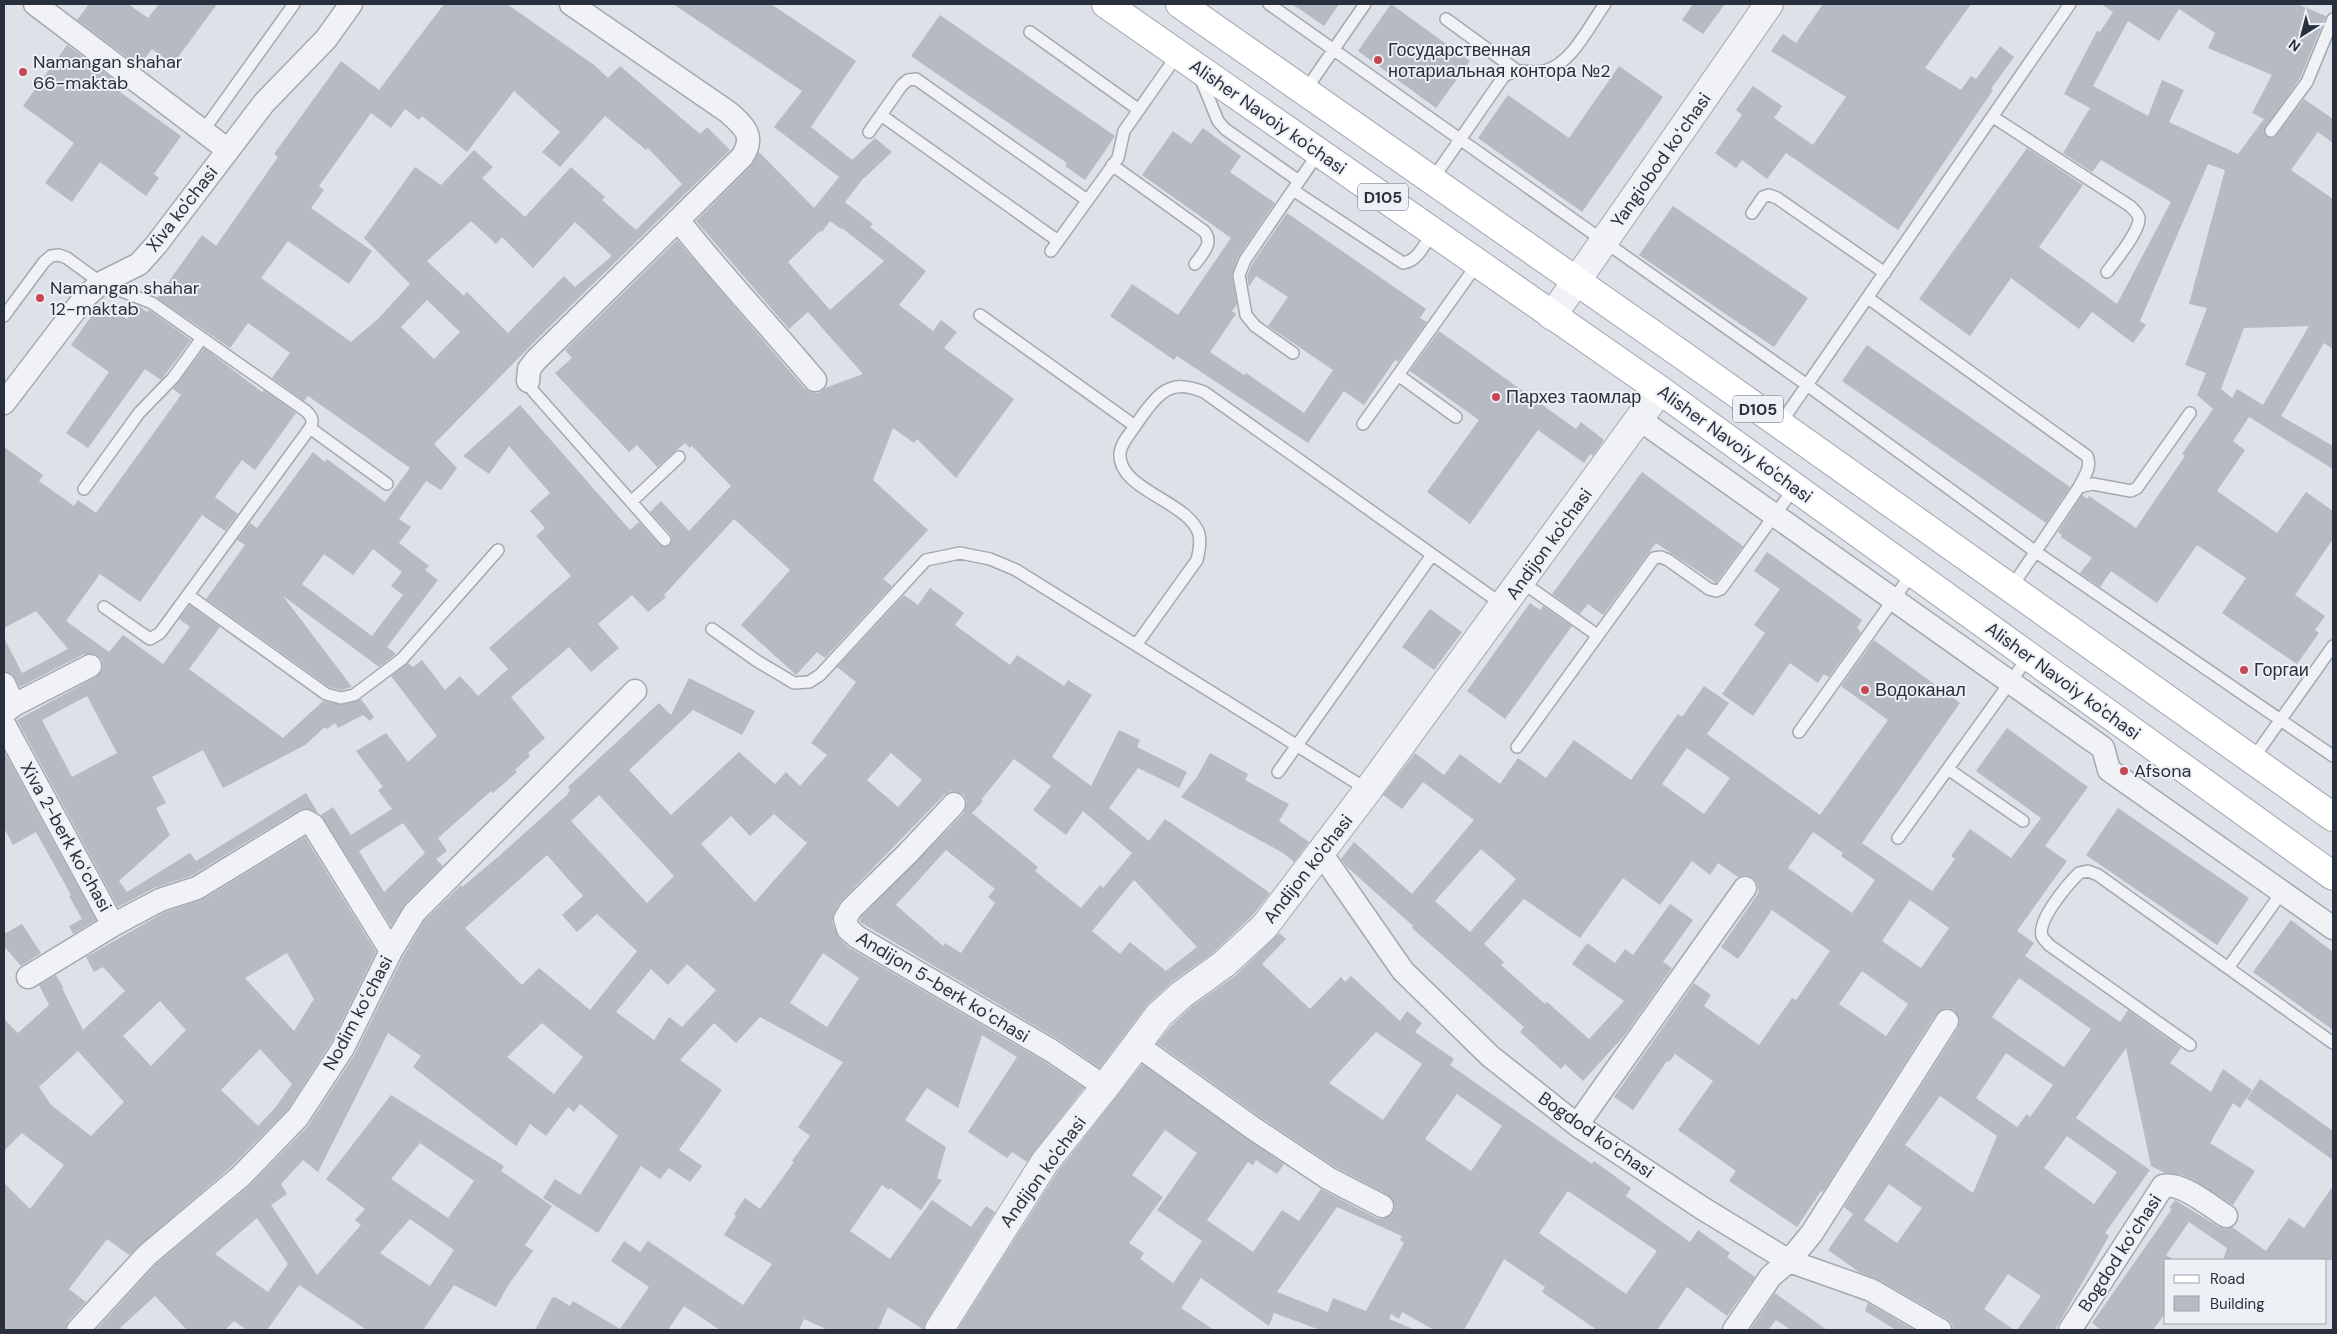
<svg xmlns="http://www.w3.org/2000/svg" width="2337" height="1334" viewBox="0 0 2337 1334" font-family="'DM Sans',sans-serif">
  <rect width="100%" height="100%" fill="#dee1e7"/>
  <path fill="#b5bac3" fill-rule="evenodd" d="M89,4H128L148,18L159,4H217L173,64L152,49L139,66L77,20Z
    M444,4H507L594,65L608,78L620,66L700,134L707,127L730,150L547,329L434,444L457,468L441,490L426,481L399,519L411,527L399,543L429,566L425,570L438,580L387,647L396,654L379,667L283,596L352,687L341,690L329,687L206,599L245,545L237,540L250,523L257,528L313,452L325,462L327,459L385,502L410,468L308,396L304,401L272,378L290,353L248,323L230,348L157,298L202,235L216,246L278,157L274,154L341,61L379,90ZM514,91L560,132L542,152L560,167L605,116L646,150L648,148L682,184L636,230L602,200L605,197L571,167L525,217L482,178L493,167L474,150L441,185L415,167L364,238L410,284L379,318L351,342L261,278L288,241L349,284L372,251L311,208L324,190L319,186L371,113L391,128L405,109L419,120L422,116L467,152ZM471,221L496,244L502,237L533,268L575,222L612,256L575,287L564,276L508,333L467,292L464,296L427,261ZM427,300L460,332L434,359L401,327ZM373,549L402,572L391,586L403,595L372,636L302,584L324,554L353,575Z
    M673,4H771L856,61L811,127L852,160L875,138L892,152L862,180L845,202L873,224L870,227L926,271L899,305L933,331L941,320L957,332L944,348L1014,399L956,478L917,439L914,443L893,428L873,480L928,530L883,579L892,586L825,658L817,652L796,675L741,625L790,570L734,519L664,595L666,597L648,612L632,595L598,624L619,648L591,672L569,647L511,697L545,738L528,753L530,756L515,770L517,772L493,793L491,791L438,838L447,851L436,859L443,866L405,904L391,926L321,815L333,807L351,835L392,809L378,790L383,787L356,751L386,733L408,762L437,736L391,676L408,663L413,667L422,660L445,690L460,676L478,696L508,669L489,648L571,576L536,536L545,528L530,511L550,493L509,446L489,474L463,456L520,405L630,530L639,522L660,545L666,547L670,545L672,539L671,535L650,512L661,501L689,531L731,486L692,446L690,448L685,443L657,467L637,445L629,452L555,373L572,358L565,350L677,240L805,389L811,392L818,393L825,388L863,374L808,312L789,329L696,221L751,166L759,152L814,208L839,177L774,127L802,91ZM830,221L841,229L842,228L884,261L830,310L788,262L820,231L822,232ZM403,823L425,853L384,892L359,851Z
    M1292,4H1339L1324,26Z
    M1391,4L1470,61L1436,108L1358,51Z
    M1693,4H1725L1703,34L1682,20Z
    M1823,4H1971L1925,68L1961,90L1971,76L1976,79L2000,46L2014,57L1991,89L1993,90L1898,230L1786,153L1767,179L1742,160L1736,168L1715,153L1742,115L1736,110L1753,86L1782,106L1774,118L1813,145L1846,97L1771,51L1783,34L1796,43Z
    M2101,4H2297L2326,16L2300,78L2264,131L2267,137L2274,138L2304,99L2333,119V143L2318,132L2291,170L2333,199V349L2324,343L2281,416L2333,446V469L2249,417L2233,441L2245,450L2217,491L2277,533L2306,492L2333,511V539L2295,595L2325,616L2315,630L2319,633L2297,664L2222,613L2246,578L2197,545L2157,603L2111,571L2100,587L2080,573L2092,558L2061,537L2062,535L2058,532L2082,495L2087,499L2089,496L2136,528L2185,456L2182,454L2213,409L2197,395L2206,373L2185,365L2207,308L2189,304L2225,170L2208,164L2140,321L2146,325L2133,343L2092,312L2079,329L2011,278L1970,336L1919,299L2027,148L2083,185L2039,247L2117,304L2171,202L2101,160L2092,172L2063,153L2090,108L2064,94L2097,31L2100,32L2113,12ZM2179,9L2215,33L2208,48L2272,75L2252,113L2264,119L2238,154L2169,122L2184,90L2162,80L2148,116L2093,86L2128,21L2159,41ZM2309,326L2263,405L2237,389L2232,398L2221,389L2244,328Z
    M940,15L1115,136L1085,180L1065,166L1067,163L911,56Z
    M67,45L124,87L120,92L181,136L154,174L159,178L146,196L100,162L72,202L45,183L74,143L23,106Z
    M1619,66L1663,97L1582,212L1478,138L1508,95L1569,138Z
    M1203,128L1241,156L1230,172L1275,203L1238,257L1232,276L1237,304L1232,311L1236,314L1210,352L1244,375L1246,373L1304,413L1333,370L1268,326L1288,297L1256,276L1249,287L1247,276L1252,264L1287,213L1426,309L1420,318L1427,322L1398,362L1395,360L1364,405L1344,391L1308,443L1177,356L1174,360L1110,316L1132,284L1178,315L1231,238L1142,175L1173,131L1191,144Z
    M1673,206L1808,298L1774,347L1639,255Z
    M102,301L127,319L137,305L147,312L149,310L191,340L161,380L145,369L88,448L66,433L109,372L71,345Z
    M1439,331L1576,429L1581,422L1604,440L1593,456L1590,454L1584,463L1538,430L1470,524L1427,492L1479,420L1410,371Z
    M1867,345L2070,487L2046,523L1842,381Z
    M204,348L262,392L264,390L296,413L255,470L242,460L215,497L238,514L225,531L202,515L140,602L100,574L66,621L109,652L123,635L163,664L190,627L179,619L190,605L220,627L189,669L283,738L323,701L342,705L361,699L374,717L370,721L363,715L338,728L335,723L327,729L325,727L305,745L223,788L203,750L152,777L166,803L156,808L170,835L119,881L127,892L190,853L196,861L306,793L318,813L306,808L299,810L191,876L154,888L118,907L17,720L96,677L103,667L102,660L97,655L84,654L20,687L12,674L4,671V638L22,673L68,649L36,611L4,628V447L43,475L39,481L74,506L78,500L96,513L181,395L173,389ZM87,696L117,753L72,777L42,720Z
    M1642,472L1743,546L1716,583L1656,543L1603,615L1588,604L1580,614L1552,594Z
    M1767,552L1862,620L1857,628L1861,632L1829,677L1824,674L1818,683L1790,663L1753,716L1722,694L1765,633L1754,625L1780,589L1754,571Z
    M930,588L964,613L955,625L1010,665L1017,655L1064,686L1068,680L1092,695L1052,757L1091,786L1119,730L1140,740L1137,747L1187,772L1179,788L1138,768L1109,808L1149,841L1165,819L1270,893L1252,916L1214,952L1172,982L1148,1004L1100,1068L1059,1040L860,922L861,917L964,813L967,801L963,794L951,791L944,795L840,902L834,913L832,922L839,938L848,947L1045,1062L1084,1088L1027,1162L1012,1152L1007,1158L968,1132L1017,1057L982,1035L958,1108L927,1088L905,1120L946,1147L937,1178L942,1180L921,1210L890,1188L889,1190L882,1185L850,1231L890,1259L932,1200L971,1227L986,1206L995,1212L926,1322L924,1330L888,1307L878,1330H828L804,1319L799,1330H720L684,1306L668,1330H535L552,1298L555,1297L570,1306L573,1301L620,1329L649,1287L611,1261L624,1241L640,1252L648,1241L743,1305L772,1264L724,1235L736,1216L734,1214L745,1198L760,1209L794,1162L792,1161L810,1136L798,1127L843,1062L760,1017L736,1043L714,1023L680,1060L722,1090L679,1150L702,1166L690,1182L669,1168L660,1179L641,1166L598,1233L543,1198L555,1179L580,1195L618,1136L580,1104L574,1112L568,1107L546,1136L530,1124L516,1146L413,1067L421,1056L388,1033L318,1172L303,1160L281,1184L287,1194L271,1205L317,1275L361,1225L355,1220L365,1209L326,1179L391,1095L504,1166L501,1171L552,1206L525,1245L533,1251L507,1287L496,1307L454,1285L423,1330H367L299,1285L267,1330H247L234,1321L225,1330H187L155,1296L120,1328L124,1330H96L156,1264L249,1186L308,1126L355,1054L403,957L424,921L461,885L462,887L498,857L567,795L570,790L568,787L659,703L671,715L689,678L755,711L742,735L693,710L629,770L671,815L739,752L775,784L786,772L800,786L827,755L811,743L856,682L837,667L904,595L918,605ZM891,753L922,780L898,807L867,780ZM1014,759L1051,786L1033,810L1066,835L1083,811L1132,853L1103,888L1100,885L1081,908L1035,871L1038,867L972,813L983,801L981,800ZM599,795L674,876L647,903L571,821ZM774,814L807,843L755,902L701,844L731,816L750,836ZM946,850L995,889L988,897L995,903L961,953L945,943L943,946L896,905ZM547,855L583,896L562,915L577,932L597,914L637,951L590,1010L539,968L522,985L465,928ZM1134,880L1197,947L1166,971L1130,942L1120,954L1092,931ZM823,953L859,978L827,1027L790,1003ZM687,964L716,990L682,1027L669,1017L654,1040L616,1012L651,969L668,985ZM542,1023L583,1057L554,1094L507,1057ZM420,1143L474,1181L448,1218L391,1179ZM257,1218L288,1264L268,1292L215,1254ZM410,1219L454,1250L430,1286L380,1253Z
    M1530,603L1540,610L1543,606L1572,626L1505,719L1467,691Z
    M1430,609L1462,632L1434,670L1402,647Z
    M1874,640L1960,703L1862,843L1932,891L1955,859L1951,856L1970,829L2011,858L2041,818L1976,771L2007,728L2088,787L2045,846L2067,861L2017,931L2034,943L2025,956L2120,1022L2128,1010L2181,1048L2170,1063L2211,1092L2223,1069L2252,1090L2240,1108L2233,1103L2210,1143L2255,1171L2233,1205L2193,1180L2182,1175L2165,1173L2151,1166L2126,1048L2076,1118L2150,1170L2105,1233L2109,1236L2055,1330H2017L2041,1296L2008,1274L1984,1309L2014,1330H1953L1952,1324L1947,1319L1877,1279L1859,1272L1828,1250L1853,1214L1844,1207L1958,1028L1960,1021L1954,1010L1947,1008L1936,1014L1823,1192L1821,1191L1797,1227L1729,1181L1736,1171L1678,1130L1713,1081L1675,1054L1669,1062L1667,1061L1633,1110L1614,1097L1694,983L1711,995L1704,1006L1759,1045L1792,998L1796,1000L1830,951L1772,910L1738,959L1721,947L1759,892L1757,883L1753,878L1746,875L1738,877L1718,863L1710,875L1692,861L1660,905L1623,878L1580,938L1524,899L1484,944L1504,962L1501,965L1545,1004L1547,1002L1589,1039L1624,1001L1572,964L1587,943L1615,963L1625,949L1633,955L1670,904L1693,920L1663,962L1672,968L1624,1036L1583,1081L1565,1064L1561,1069L1520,1032L1524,1027L1412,928L1413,926L1346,866L1341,859L1354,842L1412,894L1474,820L1423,782L1402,809L1383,795L1415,753L1444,775L1460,754L1500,784L1518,758L1546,778L1574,740L1631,780L1678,714L1682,717L1704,686L1729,703L1707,734L1820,815L1888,720L1841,686ZM1687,748L1730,778L1704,814L1662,784ZM1813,832L1843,853L1841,856L1875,880L1852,913L1788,868ZM1481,849L1516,879L1470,932L1435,901ZM1910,900L1949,928L1921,968L1882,941ZM1862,971L1908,1004L1886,1036L1839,1004ZM2019,978L2091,1029L2064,1067L1992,1017ZM2006,1053L2053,1085L2030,1117L2027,1114L2017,1127L1976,1098ZM1940,1096L1997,1136L1973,1193L1905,1145ZM2067,1136L2117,1172L2094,1204L2044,1168ZM1889,1184L1922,1208L1897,1243L1864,1220Z
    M4,751L96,920L73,934L69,926L82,919L69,896L71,895L36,832L13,845L4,828Z
    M1210,753L1248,774L1245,780L1289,804L1279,821L1309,842L1294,862L1283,853L1181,797L1197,777Z
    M2118,808L2249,898L2217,945L2086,855Z
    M305,837L376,952L332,1041L288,1109L232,1166L129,1255L107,1239L69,1289L86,1302L68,1321L65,1330H4V1183L30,1209L64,1165L22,1133L4,1151V1019L18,1033L49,1005L39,985L56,975L63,987L62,988L83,1030L125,991L103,967L94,972L86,957L165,912L204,899ZM287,953L314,999L294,1031L245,978ZM160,1001L186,1030L151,1066L123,1036ZM260,1049L292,1084L275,1108L258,1126L221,1090ZM78,1051L124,1102L91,1136L51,1105L39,1087Z
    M2291,920L2333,952V1030L2253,972Z
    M22,924L41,953L21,966L4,946V934Z
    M1279,933L1286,939L1262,964L1310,1009L1341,977L1345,982L1351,976L1400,1021L1407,1011L1422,1023L1415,1032L1454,1059L1450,1065L1592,1164L1594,1161L1631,1188L1626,1196L1690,1242L1698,1230L1730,1253L1727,1257L1755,1277L1727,1316L1687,1287L1657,1330H1597L1542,1292L1545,1287L1504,1259L1464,1330H1434L1402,1312L1399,1319L1391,1314L1389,1319L1413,1329V1330H1320L1274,1313L1269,1326L1201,1278L1181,1308L1214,1330H957L1058,1171L1142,1064L1284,1164L1277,1174L1256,1160L1253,1165L1248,1162L1207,1220L1253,1252L1282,1210L1299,1221L1321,1189L1376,1218L1383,1219L1393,1212L1395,1205L1388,1195L1335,1167L1260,1117L1157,1043L1171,1026L1191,1007L1235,976ZM1376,1032L1422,1064L1383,1120L1329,1083ZM1457,1094L1502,1126L1471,1171L1425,1139ZM1165,1130L1197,1153L1157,1210L1202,1241L1173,1283L1140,1259L1144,1253L1129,1243L1163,1197L1132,1175ZM1568,1191L1657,1251L1626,1294L1539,1233ZM1337,1207L1402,1236L1400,1240L1404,1243L1366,1311L1333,1298L1328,1312L1277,1292Z
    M2260,1079L2333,1131V1160L2247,1099Z
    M2333,1186V1260H2223L2227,1248L2189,1222L2166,1255L2174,1260H2166V1312L2153,1330H2101L2092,1323L2172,1209L2169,1208L2175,1200L2219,1227L2226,1229L2232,1227L2266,1251L2289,1218L2304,1228Z
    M1775,1293L1827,1330H1791L1776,1320L1768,1330H1750Z
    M1868,1303L1914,1330H1896L1865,1311Z"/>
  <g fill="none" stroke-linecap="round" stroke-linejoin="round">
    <g stroke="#a4a8b1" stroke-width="14">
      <path id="service" d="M1269,4L1807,385L2036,552L2333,756
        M1446,19L1516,70
        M1030,32L1139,110
        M1200,77L1218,121L1225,129L1299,181
        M1305,91L1365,4
        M881,115L1058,241
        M1993,117L2130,206C2133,209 2138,213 2139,218C2140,231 2115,261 2107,272
        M203,131L294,4
        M2271,131L2307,82L2333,19
        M869,132L902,85L908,80L916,79L1087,200
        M1112,165L1204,231C1214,243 1203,253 1195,264
        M1432,180L1504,76C1523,66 1526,75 1544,71C1572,64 1589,26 1605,4
        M1293,190L1403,263C1418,261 1425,243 1433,232
        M1752,213L1763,197L1769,195L1777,198L1885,273
        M1051,251L1118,158L1124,131L1178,54
        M1868,298L2087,456C2092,467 2084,477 2079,487L2011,588
        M980,315L1135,426
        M4,316L44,262L51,256L59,255L67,258L101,283L152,303L306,411C312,417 314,421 310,428L160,633L150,639L104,607
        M1293,353L1255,326L1246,315L1239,275L1245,260L1319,152
        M1398,375L1456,417
        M528,381L533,391L665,540
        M1363,424L1478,263
        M1780,424L2070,4
        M310,428L387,484
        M2079,487L2093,484L2131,491L2137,488L2190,413
        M84,489L139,413L173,378L202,338
        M631,502L679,457
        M1522,582L1597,635
        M188,595L326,694L341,698L354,695L402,659L498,550
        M712,629L757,661L794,683L809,682L820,675L926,560L960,553L990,559L1016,570L1368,790
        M1136,645L1197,560C1199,552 1201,543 1199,534C1189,501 1117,490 1120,453C1121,443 1130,434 1135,426C1143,415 1150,403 1161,394C1175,383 1188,386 1204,392L1503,605
        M1799,732L1913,572
        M1517,747L1654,558L1661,557L1668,560L1709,589L1716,591L1721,589L1795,487
        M2252,760L2333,646
        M1948,769L2023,821
        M1278,772L1432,555
        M1898,838L2029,656
        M2228,968L2282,892
        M2190,1045L2049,945C2047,942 2043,939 2042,936C2037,920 2068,884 2079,873L2088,871L2098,875L2333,1043"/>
    </g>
    <g stroke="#a4a8b1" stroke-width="25">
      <path id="minor" d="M35,4L228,150
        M678,220C721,275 770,326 815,380
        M528,381L529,369L536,360L742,157C756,136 744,126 728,112L571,4
        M4,403L85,297L101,283L139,264L156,245L264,103L326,39L351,4
        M1639,419L2103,748L2109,770L2333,928
        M4,684L14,705
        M4,713L14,705L90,666
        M4,724L113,925
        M954,804L907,854L851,909L845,919L848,929L857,937L1052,1051L1105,1087
        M1321,853L1403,971L1490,1056L1577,1125L1702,1208L1789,1261L1871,1290L1940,1330
        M28,977L113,925L160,900L197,888L306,821L313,825L391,951
        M1137,1045L1253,1128L1328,1178L1382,1206
        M1577,1125L1745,888
        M78,1330L147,1255L241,1176L298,1117L343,1048L391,951L414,913L635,691
        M1734,1330L1771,1276L1789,1261L1812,1233L1947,1021
        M2070,1330L2163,1186C2182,1182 2210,1206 2226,1216"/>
    </g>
    <g stroke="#a4a8b1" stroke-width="30">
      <path id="tertiary" d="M1552,316L1769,4
        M939,1330L1045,1162L1105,1087L1159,1015L1181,995L1224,964L1264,927L1368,790L1660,390"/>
    </g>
    <g stroke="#9da5b2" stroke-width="30">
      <path id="primary" d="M1106,4L1660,390L2333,876
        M1180,4L1688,359L2333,817"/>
    </g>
    <use href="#service" stroke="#f0f2f5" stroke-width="11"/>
    <use href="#minor" stroke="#f0f2f5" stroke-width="22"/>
    <use href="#tertiary" stroke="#f0f2f5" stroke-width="28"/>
    <use href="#primary" stroke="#fff" stroke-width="28"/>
  </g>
  <g fill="#c84757" stroke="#edf0f4" stroke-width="2">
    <circle cx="1378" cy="60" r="5"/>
    <circle cx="23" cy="72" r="5"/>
    <circle cx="40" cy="298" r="5"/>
    <circle cx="1496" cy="397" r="5"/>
    <circle cx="2244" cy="670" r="5"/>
    <circle cx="1865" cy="690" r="5"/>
    <circle cx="2124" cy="771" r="5"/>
  </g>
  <g text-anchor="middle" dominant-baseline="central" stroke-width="4" stroke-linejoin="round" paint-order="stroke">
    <g fill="#edf0f4" stroke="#636974" stroke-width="1">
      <rect x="1358" y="183.5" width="50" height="27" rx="4"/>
      <rect x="1733" y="395.5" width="50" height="27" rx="4"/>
    </g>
    <g font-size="16" font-weight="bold" fill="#282f3d">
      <text x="1383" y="197">D105</text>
      <text x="1758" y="409">D105</text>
    </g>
    <g font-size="18" fill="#282f3d" stroke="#edf0f4" text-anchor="start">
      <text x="1388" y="50">Государственная<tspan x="1388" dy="21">нотариальная контора №2</tspan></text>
      <text x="33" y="62">Namangan shahar<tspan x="33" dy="21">66-maktab</tspan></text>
      <text x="50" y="288">Namangan shahar<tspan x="50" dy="21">12-maktab</tspan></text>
      <text x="1506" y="397">Пархез таомлар</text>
      <text x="2254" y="670">Горгаи</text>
      <text x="1875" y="690">Водоканал</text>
      <text x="2134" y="771">Afsona</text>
    </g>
    <g font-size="18" fill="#282f3d" stroke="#edf0f4">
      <text transform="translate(1268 117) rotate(35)">Alisher Navoiy ko'chasi</text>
      <text transform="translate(1661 160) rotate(-55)">Yangiobod koʻchasi</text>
      <text transform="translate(182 209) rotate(-52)">Xiva ko'chasi</text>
      <text transform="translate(1735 444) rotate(36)">Alisher Navoiy ko'chasi</text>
      <text transform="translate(1549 544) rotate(-54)">Andijon ko'chasi</text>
      <text transform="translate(2063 681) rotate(36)">Alisher Navoiy ko'chasi</text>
      <text transform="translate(66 837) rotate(61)">Xiva 2-berk koʻchasi</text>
      <text transform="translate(1308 869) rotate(-52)">Andijon ko'chasi</text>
      <text transform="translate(943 987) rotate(31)">Аndijon 5-berk koʻchasi</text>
      <text transform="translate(358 1013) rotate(-62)">Nodim koʻchasi</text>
      <text transform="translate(1596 1135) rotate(35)">Bogdod koʻchasi</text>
      <text transform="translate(1043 1172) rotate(-54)">Andijon ko'chasi</text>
      <text transform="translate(2120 1253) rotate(-57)">Bogdod koʻchasi</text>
    </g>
  </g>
  <rect width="2337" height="1334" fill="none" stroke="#282f3d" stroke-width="10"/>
  <rect x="2164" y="1259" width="162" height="65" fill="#edf0f4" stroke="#9ea3ab"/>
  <rect x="2174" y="1275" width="25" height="8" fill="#ffffff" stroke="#9ea3ab"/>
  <text x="2210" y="1284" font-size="15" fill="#282f3d">Road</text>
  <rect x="2174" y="1296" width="25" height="15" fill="#b5bac3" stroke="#9ea3ab"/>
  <text x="2210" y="1309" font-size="15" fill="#282f3d">Building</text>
  <g transform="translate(2302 35) rotate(216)" stroke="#edf0f4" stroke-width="4" paint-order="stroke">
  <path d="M0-4L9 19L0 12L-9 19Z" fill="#282f3d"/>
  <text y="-8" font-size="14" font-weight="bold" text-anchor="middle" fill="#282f3d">N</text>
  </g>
</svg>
